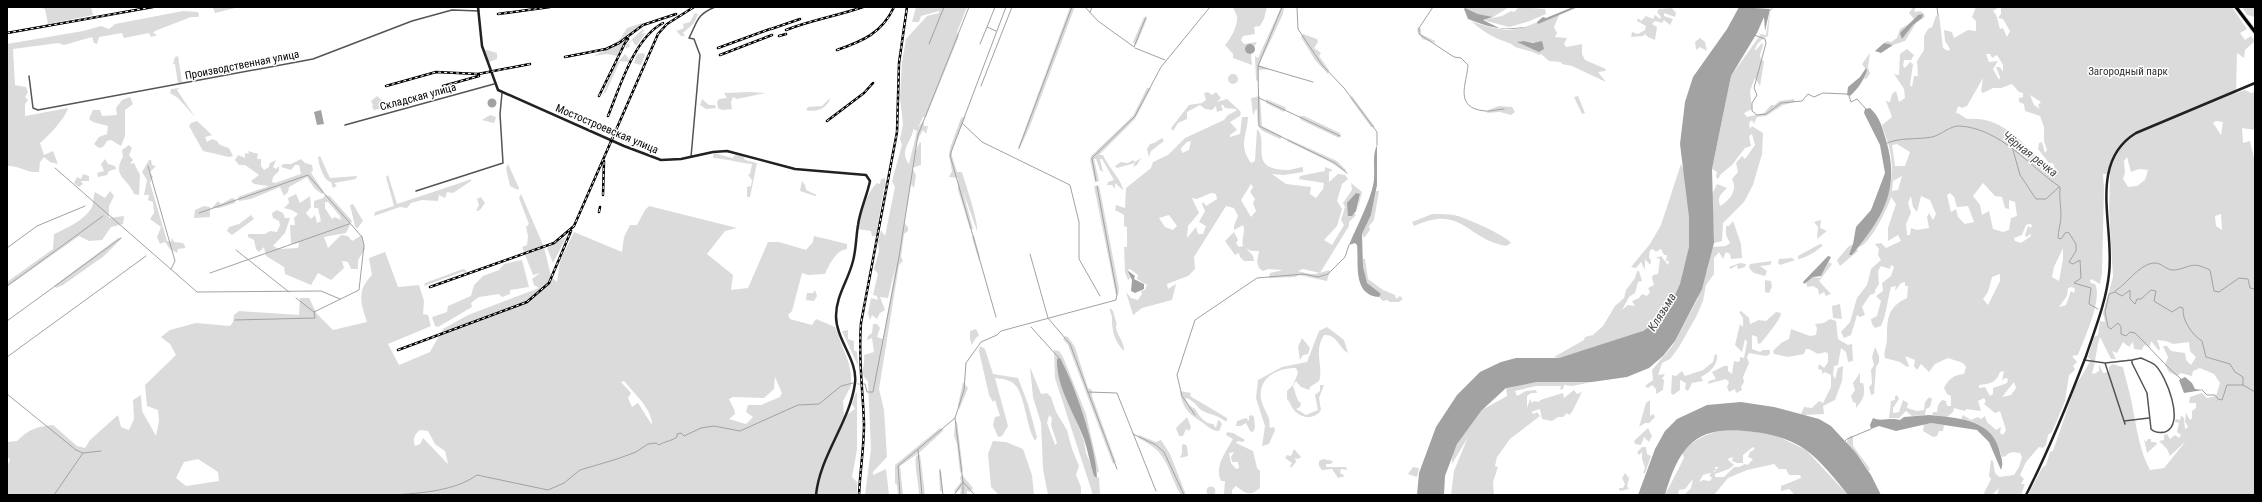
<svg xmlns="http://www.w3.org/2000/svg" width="2262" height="502" viewBox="0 0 2262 502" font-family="'Roboto Condensed',sans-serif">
  <rect width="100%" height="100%" fill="#fff"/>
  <path fill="#dbdbdb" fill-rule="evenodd" d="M38,7H91L93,15L48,24L45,9Z
    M214,7H239L215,13L213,8Z
    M916,7H967L957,32L959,36L926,117H923L918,128L923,121L924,126H928L926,134L923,130L917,141L915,152L920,142L921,143V165L912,168L916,175L914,188L911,184L904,223L908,227V231L904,234L901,257L903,261L899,265L879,389L884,410L887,457L873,472V475L886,469L889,495H865L871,449L868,381C858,374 866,364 864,355L874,352L872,338L867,340L868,336L872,333L873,324H877L880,328L877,337L883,339L896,265L888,298L880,297L885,310L880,313L877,319L872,315L870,320L868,313L871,298L878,300L877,296L873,295L878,274L874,269L879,251L878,242L881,230L885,236L895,187L892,181L902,145L900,139L903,124L900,98L902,62L906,39L927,16L939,13V11L921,16L919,22H912ZM913,129L917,131L909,164C898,150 913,141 913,129Z
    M1070,7H1074V9L1030,126L1019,150L1018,148Z
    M1233,7H1267L1264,19L1260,26L1254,27L1255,34L1243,36L1241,40L1244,44L1257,42L1255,46L1252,44L1247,53L1251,54L1252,65L1233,58V54L1225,45C1231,38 1238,26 1237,16C1236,14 1234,10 1233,7Z
    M1281,7L1284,8L1283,14L1259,65L1270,69L1259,70L1258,82L1256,80L1255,56L1258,58Z
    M1509,7L1493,17L1478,14L1465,8Z
    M1519,7L1545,9L1546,14L1527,22L1509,27L1483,20L1502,16L1511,11L1514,12Z
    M1774,7L1770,12L1768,36C1762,39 1755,44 1755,51L1762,43L1763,45L1760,55L1761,60L1764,61L1760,86L1755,78L1750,91L1752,109L1744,113L1747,117L1764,113L1771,105H1775L1779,101L1794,99L1795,102L1783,105L1766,116L1757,117L1754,124L1752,120L1749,123L1750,129L1752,126L1763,133L1762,154L1753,185L1744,202L1723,223L1722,241L1714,243L1712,194L1717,184L1727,188C1721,194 1717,197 1720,206C1730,200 1738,190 1732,179L1738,172L1736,163L1742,156L1745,159L1755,145L1752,134L1749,136L1751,146L1745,148L1732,165L1721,174L1718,179L1716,177L1717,172L1712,169L1731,76L1761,34L1766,35L1770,9Z
    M1913,7H1916L1914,11L1916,12L1920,11L1924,14L1925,17L1916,23L1905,41L1893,45L1884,43L1887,41L1891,42L1897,38L1900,29L1912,22L1901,33L1902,39L1913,25L1922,18L1918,15L1914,19L1909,13Z
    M1976,7H1999L1993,11C1998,16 1998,23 2000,29L2003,28L2007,37L2010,31L2003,19L1998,18L2001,14V7H2232L2247,29L2240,33L2245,40L2251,36L2255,41L2245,50L2244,58L2237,53L2236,93L2245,90L2251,93L2255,92V130L2242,128L2243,143L2250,141L2255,162V495H2028L2042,468L2046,465L2050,452L2053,451L2075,387L2091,360L2088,357L2094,337L2098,335L2100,321L2105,322L2103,313L2113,277L2109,210L2110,174H2103L2104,188L2102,273L2100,284L2091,279L2090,281L2091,283L2095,284C2103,299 2084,339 2078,355L2072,356L2077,362L2073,366L2075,370L2069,375L2065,401L2052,432L2048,435L2046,445L2043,448L2039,447L2026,462L2020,475L2024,479L2021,484H2025L2021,495H1997L1999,488L1992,495H1983L1991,479L1989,476L1991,460L1993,461L1995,473L1999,477L2014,475L2019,467L2022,457L2020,453C2005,450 2010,456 2002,457C1995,434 1985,423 1961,419L1963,415L1971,420L1978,417L1981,419L1985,416L1987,422L1996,430L2001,427L2000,433L2003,435L2006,430L2000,411L1995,413L1984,404L1986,401L1984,398L1978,401L1981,411L1966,409L1965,411L1954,408L1953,412L1947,417L1932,415L1933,412H1937L1938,405L1942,400L1946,401L1947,406H1951V396L1947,394L1944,388C1949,378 1954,375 1964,374L1966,367L1963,363L1948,358L1935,364L1929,372L1921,364L1917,370L1914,366L1915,360L1905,356L1909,366L1907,367L1900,362L1885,358C1883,351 1887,346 1887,339C1887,320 1887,307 1907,298L1908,286H1905V282L1901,283L1895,291L1896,286L1891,287C1887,301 1887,313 1881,326L1875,328L1872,324L1871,319L1877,316L1881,301L1876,296L1883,291L1882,283L1891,276L1894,267L1891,265L1890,269L1881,266L1878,271L1879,284L1875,290V293L1870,295L1862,307L1865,315L1860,317L1857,315L1851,335L1844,338L1841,332L1850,322L1857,298L1867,285L1871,269L1881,260L1878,255L1879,249L1875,244L1881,243L1886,248L1901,241L1898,235L1888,241V228L1896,204L1891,197C1888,208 1868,248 1858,247C1880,220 1898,189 1890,151C1889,143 1884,133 1882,125L1892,117L1886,101L1890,102L1892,94L1896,91L1899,102L1905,98L1904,89L1894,74L1899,75L1900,54L1907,49L1914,55L1911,60H1904L1903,66L1905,68L1910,62L1913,64L1910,85L1912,87L1914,76H1918L1917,61L1924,50V36L1928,29L1932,27L1936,16L1939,14L1943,48L1948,51L1950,49L1945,41L1944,30L1952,32L1954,38L1968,30L1976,31V21L1972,17ZM1986,54H1990L1992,58L1997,55L2003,65V72L2000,67H1996L2000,77L1999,80L1993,69L1998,61L1989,62ZM1983,78L1981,91L1983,93L1993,88H2001L2012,84L2019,92L2023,93V97L2019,98V102L2024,104L2025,111L2040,116L2044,127V141L2047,150L2045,153L2042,142L2039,143L2038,149L2049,163H2053L2056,171L2054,174C2029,152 2007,116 1969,119C1964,119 1961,113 1956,113L1958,106L1962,108L1967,106ZM2030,95L2041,102L2038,105L2040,109L2034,105ZM2216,121L2223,122L2221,135L2213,123ZM1897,144L1910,152L1905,166H1895L1892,145ZM2127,157L2131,172L2139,169L2148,170L2145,180L2137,186L2128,187L2123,179L2125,173L2124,161ZM1902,176L1898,190L1892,191L1893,181ZM1983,183L1995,196L2002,197L2005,208L2009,209V200L2015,202L2017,216L2011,218L2009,230L2003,232L1993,229L1989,211L1982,215L1980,205L1973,196ZM1950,193L1954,197L1957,207L1968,206L1974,222L1965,224L1958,217L1956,209L1951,212L1947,195ZM1911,196L1913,207L1917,212L1921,196L1930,200L1936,214L1933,220L1929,213L1927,217L1929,228L1917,230L1911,228L1910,235H1907L1906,224L1911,213L1908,203ZM2221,214L2222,230L2216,226L2215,216ZM2030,224L2032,225L2031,228L2028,226L2025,235L2026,237L2031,234V236L2021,243L2015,241L2014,238L2022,235L2026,225ZM2063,248V259L2059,281L2052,277L2054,267ZM2000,274V281L1988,305L1983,299L1988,292L1992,277ZM2072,287L2075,289L2074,293L2071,291L2066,305L2059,307L2067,296L2068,288ZM2100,337L2111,359H2116L2112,351L2117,353L2123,342L2129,347L2133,342L2134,349L2142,350L2144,345L2150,347L2151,341L2159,351L2160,348L2157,340L2166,341L2173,344L2189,342L2190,351L2196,357L2191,365L2186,360L2185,353L2171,351L2167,346H2163L2168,357L2165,365L2169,372L2177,376L2181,373L2192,376L2193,371L2200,368L2214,374L2220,383L2216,396L2207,398L2202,393L2190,397L2189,403H2196V408L2192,411V418L2190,420L2186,413L2185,421L2188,427L2185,429L2184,418L2181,415L2180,420L2176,419L2175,422L2179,423L2177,432L2181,435L2179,438L2175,435L2170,439L2167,434L2164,435V440L2159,441L2167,449L2170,456L2186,441L2164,468L2150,470C2140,452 2137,430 2133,410C2131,395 2126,381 2123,367L2112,364L2109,367V372L2103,373L2099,364V371L2094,374L2092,373C2096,361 2096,349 2100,337ZM2004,371L2002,381L2005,378L2008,379L2007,383L1993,388V394L1990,396L1985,387L1979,388V385C1990,384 1996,383 2000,372ZM2014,382L2016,388L2011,395L2002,397Z
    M2242,7L2255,8V17L2247,15Z
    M1672,8L1676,13L1675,17L1664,13V16L1673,19L1670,25L1664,20L1662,23L1655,21L1652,24L1657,27L1655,40L1648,37L1645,34L1643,36L1631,37L1632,32L1638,34L1645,30L1646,26L1637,21L1638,18L1641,21L1646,16L1653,19L1655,15L1660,19L1661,17L1657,12L1659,9Z
    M183,11L198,12L199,15L198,17H191L155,31L153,33L157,35L151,37L149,33L124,38L122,33L99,37L97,44L94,43L92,37L64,45L58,43L13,49L15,85L26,87L28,92L25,97L28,100L25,104V116L68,108C66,117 48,137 40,143L44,155L53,151L58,164L50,162L44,157L40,162L39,172C26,173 19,165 7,166V44L83,31L101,26L109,29L115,24Z
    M695,13L698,14L694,23L683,33L685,36H681L673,27L677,31L684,28L683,24L690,22Z
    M1560,13L1554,27L1557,33L1555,37L1567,38L1564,44L1566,47L1582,44V54L1585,60L1606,69L1605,71L1598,72L1606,82L1572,66L1562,64L1561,62L1549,61L1541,54L1539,55C1531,51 1525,50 1518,48C1514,47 1512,44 1509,43C1492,37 1485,33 1471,21C1516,37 1518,29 1560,13ZM1524,41L1537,43L1539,52L1518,42Z
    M1144,17L1147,19L1136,45L1133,42Z
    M642,23L643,25L617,44L610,46L620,39L627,28Z
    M1418,27L1421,29V34L1435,41V43L1422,39L1417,30Z
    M643,29L644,31L641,34L646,33L636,46L632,40L629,44L630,47L626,48V45Z
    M1303,34L1317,39L1318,42L1314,48L1321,53L1319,56L1329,70L1328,74L1315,60L1301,37Z
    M1700,38L1705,42L1707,51L1700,47L1696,50L1695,42Z
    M625,41L617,56L607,54L593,56Z
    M487,50L497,53V59L489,62L484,51Z
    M643,53L645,55L641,65L634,63L637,54Z
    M1870,53L1868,67L1870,74L1866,79H1864L1867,71L1862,64Z
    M625,54L630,60L629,62L620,61L606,92L603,94L615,65Z
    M178,56L182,82L188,81V83L178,84L175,64H173L175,57Z
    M1228 79a5 5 0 1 1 10 0a5 5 0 1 1-10 0Z
    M180,88L177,90L195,117L178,98L170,93L171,89Z
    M1147,88H1151L1135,119L1099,155H1103C1107,165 1123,182 1123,190L1115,183V189L1112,185H1107L1108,182L1114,180L1102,159H1100L1103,172L1100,170L1096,159H1094L1099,181L1095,182L1090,160L1091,156L1133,116Z
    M751,92L765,93L737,99L733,97L731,102L732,109L722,110L718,108L717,102L719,99L727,98L724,93Z
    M1208,92L1212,95L1216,92L1221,98L1217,102L1227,99L1241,112L1240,116L1230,122L1237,130L1230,135V137L1240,134L1242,117H1248C1247,136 1238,145 1251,163L1255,161L1257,129C1270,142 1246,170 1288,170C1293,170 1298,167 1303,167V172L1284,175L1272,174L1286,184L1311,187L1310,194L1316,198L1323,189L1324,183L1299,179L1300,176L1325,171V167L1333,170L1329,172V182L1338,174L1345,175L1348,179L1342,184L1337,201L1342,209L1337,226L1324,240L1332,245L1344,225L1341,220L1345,207L1343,203L1352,190L1351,183L1362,192L1357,212L1360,194L1349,205L1352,215L1354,213L1356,215L1349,222V226L1320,273L1303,269L1298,271C1313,276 1316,274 1330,270L1327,281L1299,275L1295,277L1269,278L1270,273L1283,270L1268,269L1263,271L1259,268L1257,262L1259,251H1251L1246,248L1253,256L1254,261H1244L1240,257L1239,253L1235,255L1225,241L1234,232L1238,240L1236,243L1239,247L1243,246C1241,238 1246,232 1243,225L1234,230V226L1238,216L1234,208L1226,206L1194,257L1195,269L1188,276L1167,284L1168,289L1176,284L1172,300L1142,308L1133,315L1126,292L1131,298L1138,300L1142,294L1141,291L1145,290L1147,285L1137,279L1138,275L1130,269L1127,270L1130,278L1128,280L1125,272L1124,247H1127V227L1124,226V215L1115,210L1116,205L1125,208L1126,188L1151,168L1153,162L1168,155L1185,138L1224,120L1228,115L1236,111V109L1225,108L1223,105H1221L1223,110L1217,112L1216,106L1212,110L1205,109L1200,105L1187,112V119L1178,123L1173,131L1171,128L1189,105L1202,103L1206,100L1204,93ZM1191,141L1189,150L1182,153L1181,148L1187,142ZM1251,184L1253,187L1250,192L1255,199L1253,203L1256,211L1251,217L1241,200ZM1211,193L1216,194L1217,199L1206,206L1203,202L1202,204L1205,211L1199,222L1206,226L1203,234H1198L1196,227L1187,238L1188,226L1199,213L1192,198L1197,199ZM1169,215L1177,226L1173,230L1165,227L1159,218Z
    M377,96L383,101V108L374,110L372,107L373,105L371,101Z
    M1260,96L1262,126L1282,136L1280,139C1260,129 1257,133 1257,110L1256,109L1253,115L1251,98Z
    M1352,96L1375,127H1371L1350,98Z
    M1578,96L1585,113L1582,114L1574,97Z
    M130,97L133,104L125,110V136L121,146L111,140L107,141L103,147L99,148L94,144L99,137L107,134L108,126L93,122L89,119L93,110H100L102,116L117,115L116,108L122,100Z
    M830,98C828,108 816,113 806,110L808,107L822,106Z
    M702,99L709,105H715L716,108L706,109L700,105Z
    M1266,99L1285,107L1286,109L1284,112L1266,103Z
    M1499,106L1512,107L1515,112L1511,115L1500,112L1487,113L1488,110Z
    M490,115L496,117L494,123L482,120Z
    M966,116L952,150V156L957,172H962C965,182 979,223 977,231L963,191L973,229H970L958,190V178L949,177L952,171L949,156L950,148L961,118Z
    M1299,116H1304L1340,133L1341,136L1339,138L1301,120Z
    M197,121L212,135L205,137L207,142L212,139L217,141L220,145L229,148L233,156L229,157L203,151L189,126L191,123Z
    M1162,138L1164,141L1151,151L1149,157L1147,149L1150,144L1154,143Z
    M1288,139L1337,161L1346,170L1345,172L1330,162L1287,141Z
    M129,145L132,148L129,155L133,160L130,164L134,163L140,175L139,195L134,194C129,179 111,176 123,157L122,150Z
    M248,151L258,154L257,159H261V166L264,170L269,167L270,163L276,160L273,167L276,169L279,166V171L273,177L272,182L275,183L301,174L299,165H295L291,170L281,167L283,164H291L301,159L305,163L312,165L313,170L311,173L324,192L322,194L315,189L307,177L289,187L288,192L284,196L280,187L251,199L239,201L238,197L269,186L254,184L251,181L259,175L245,165H239L235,160L238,155L245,158V153L249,154Z
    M714,153L732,158L735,155L743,156L745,160L757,163L750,197H747V187L751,186L752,180L748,175L750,174L752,164C740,163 727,159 713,158Z
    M320,156L330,178L357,176L356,179L334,183L337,186L333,188L331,182C323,180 319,165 318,157Z
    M1141,158L1137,165L1133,167L1135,163L1117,168L1115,166L1121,162L1128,163L1133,160L1135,162Z
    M105,159L108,164L115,166L116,169L109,171L107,175L98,177L97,173L104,171L101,164Z
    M149,160H151L152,165L156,166L150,172L153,177L150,183L167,241L171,242L172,238L174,242L183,243L185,246V248L178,249L177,253L170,249L165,242L160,244L157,237L161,227L150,219L154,213L153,202L148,200L149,195H144L147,180L142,172Z
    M508,164L519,188L518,190L510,186L506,168Z
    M1681,164L1684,171C1687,195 1692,222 1689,246C1686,277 1673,318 1643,331C1619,343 1585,350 1559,358L1554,357L1584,340L1585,337L1593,335L1603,326L1615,306L1624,298L1626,290L1635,278L1637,271H1639L1642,281L1638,282L1635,293L1629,297L1622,310L1628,305L1635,306L1632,301L1639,298L1642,294L1647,296L1650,292L1648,288L1654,285L1652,278L1653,275L1658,274L1660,259L1656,258L1661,256L1668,265L1669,261H1666L1667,255H1664L1661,249L1656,252L1653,249L1650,250L1649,257L1651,261L1650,265L1645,259V270L1641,262L1636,268L1631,267L1650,244L1661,225Z
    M83,174L89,176V181H81L83,184L79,187L74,183L77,177L81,179Z
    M388,175L397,204L463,182L471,179V181L453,193L447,192L445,198L439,195L438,201L422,200L411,203L407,208L400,207L374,216L375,212L394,206L386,177Z
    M885,178L886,185L884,188L876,236H872L871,231L858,229C861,215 866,193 877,183L880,184L881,179Z
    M802,181L805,185L806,190L817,195L815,196L800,191Z
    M1094,186H1099L1100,190L1119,289L1118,295H1116Z
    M110,191L114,196L109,206V218L124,216L123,224L111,227L102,240L89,241L79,236L7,287V282L53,249L54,234C67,228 85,220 92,207C94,203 93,196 95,192L105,198Z
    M1376,191H1379L1374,220L1369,226L1370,230L1364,238L1362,234L1371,215Z
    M296,194L300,203L310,196L311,207L306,213L311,219L315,215L317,223L321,221L318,208H314V201L323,198L325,195L330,196L352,221L346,233L324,237L328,248L341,235L348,236L352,241L362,235L365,249L358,260V269H351L348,262L342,261L344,268L331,280L318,273L311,285L285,274L284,267L266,256L264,247L259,252L256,249L254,240L248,237V234H265L270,231L277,232L280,225L279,221L273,218L272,213L277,210L283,213L285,218H290L285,233L273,246L279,249L298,248L299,243L291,244L290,225H295L294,218L298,214L292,210L284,208L289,203L288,198ZM325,202H328L340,216L341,220L335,217L332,219L325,208Z
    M521,194L544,247L551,276L557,282L560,261L574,232L622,252L624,237L630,225H637L645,210L649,206L737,228L725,231L707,254L733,275L731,290L748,288L768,242H779L806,250L813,242L814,236L847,244V249C836,250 829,265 825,274L808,275L802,273L792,311L788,315L790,319L812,325L816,319L835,327L849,364L851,375V386L843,401L844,417L855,409L852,404L856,392L857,393V450L852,477L857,482V495H7V466L10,460L7,456V442L17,441C28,430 37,426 53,425L77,446L85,448L90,440L118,415L121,427L129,430L134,419L133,400L141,395L142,411L156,436L159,421L158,410L147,406L145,385L176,355L170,344L161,337L170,330L196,323L230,326L233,322L234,315L239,311L299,315L300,298H309L317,314L333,330L367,322C361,304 356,291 372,275L369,258L385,252L398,287L419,285L424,301L423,314L428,315L431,326L388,344L399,365L430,352L443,329L468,315L539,288L534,285L532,279L540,273L533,275L522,247L527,245L528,236L526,227L529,224L519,198ZM775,377L782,393L780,397L761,405H748L746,412L753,417L746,424L729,419L735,414L734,409L729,399L733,397L764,398L774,389ZM624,381C633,392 653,410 652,425L638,403L632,407L628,398L631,393L621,382ZM420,430L428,431L435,444L445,451L448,464L423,438L420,444L415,446C412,439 415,434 420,430ZM198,459L218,472L219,481L186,486L176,478L184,462Z
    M481,197L485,203L480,210L476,211L479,205L477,199Z
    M232,198L235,199V203L219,208H212L218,201L221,204Z
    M353,204L363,221L357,229L355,226L350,205Z
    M204,206L210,207V217L194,218L195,210Z
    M1432,214C1441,214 1450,214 1458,216C1468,219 1507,236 1511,243L1506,246C1466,239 1462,204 1414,226L1412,222Z
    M251,215L254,219L232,235L227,231L229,227L239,224Z
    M1821,220L1820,228L1827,231L1817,239L1818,227L1814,222Z
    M1733,221L1741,244L1742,258L1731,259L1730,254L1726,252L1723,259L1719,252L1714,258V274L1706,285L1703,301L1696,317L1679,347L1670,359L1662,363L1658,375L1665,374L1662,379L1664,380L1663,390L1656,394V389L1652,385L1648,388L1645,386L1653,380L1652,370L1673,345L1697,300L1708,267L1712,247L1726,246L1730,243L1726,235V226H1729Z
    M974,235L980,257L979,261L972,237Z
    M567,236L553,263L547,248Z
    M118,238H122L104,256L63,285L56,288L54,286Z
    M1820,244L1823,245C1819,250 1804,259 1798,259V256Z
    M1853,244L1852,255L1857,249L1858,251L1840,266L1837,260L1848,247Z
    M1792,258L1795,260L1780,265L1778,263L1779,259Z
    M1363,259H1365L1368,279L1383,290L1395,295L1396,299L1400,296L1403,299L1399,302H1390L1387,300L1383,301L1379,297L1381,294C1365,286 1362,276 1363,259Z
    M522,260L529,287L510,290V294L502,297L499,294L479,297L471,303L472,307L438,327L435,326L432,317L447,312L448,306L471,296L474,285L483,276L499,270L504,264Z
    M1772,261L1770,265L1760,266L1767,271L1765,276L1754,273L1749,268L1750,264Z
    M1829,262L1832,264L1819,281L1831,294L1826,296L1824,292L1819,295L1818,289L1813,286L1807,287L1806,282L1813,277L1820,278Z
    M1740,263L1746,264L1745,267L1738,269L1737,265L1731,269L1729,267Z
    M463,269L466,270V273L462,272L424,286L425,283Z
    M1765,280L1771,281L1772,287L1769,293L1765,292Z
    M815,290L817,296L814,301L806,300L807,293H813Z
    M1840,304L1842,319L1833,318L1832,306Z
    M1110,308L1113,311L1117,325H1116C1115,333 1125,342 1124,351C1114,341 1112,331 1112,318C1112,314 1109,312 1110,308Z
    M1741,311L1749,318L1750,324L1759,320L1766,321L1776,312L1781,313C1780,321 1766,336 1761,343L1758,344L1757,337L1752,335V349L1760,352L1763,350H1770V354L1766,356L1749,353L1747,357L1749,363L1743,377L1744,382L1741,387L1742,390L1736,393L1735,389L1729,392L1727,387L1729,382L1726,379L1708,384L1709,381L1716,379L1712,372L1724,366H1728V371L1732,374L1734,361L1737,362L1740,361V357L1744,358L1747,342L1745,339L1742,352L1735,345L1740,324L1743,327V318L1739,312Z
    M1830,319L1836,321L1838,339L1848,345L1852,344L1853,361L1848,362L1846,352L1841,348L1838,365L1834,366L1833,375L1835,379L1838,368L1843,366L1842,381L1835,400L1823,406L1824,414L1803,415L1801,414L1804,407L1812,408L1819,401L1823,403L1831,387V375L1825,372L1822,374V370L1818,369L1819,364L1824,368L1828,362V354L1826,352L1818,354L1809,349H1806L1804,354L1788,357L1774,354L1773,351L1781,343L1789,339L1791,329L1810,336L1816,335L1817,328L1815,324L1824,323Z
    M1327,327L1344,340L1348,353C1339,348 1337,334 1324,335C1313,351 1324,368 1319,381L1310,387L1309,390L1301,387L1296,381L1293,386L1298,401L1301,403L1300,407L1296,409L1306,415L1318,410L1315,395L1320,391V385H1324L1319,398L1321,410C1316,419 1303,419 1296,412C1291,408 1291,403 1287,399V391L1293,385L1298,373L1296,368C1278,368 1258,377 1261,399C1263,408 1267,412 1269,419C1270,422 1269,424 1270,428L1274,427L1275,430L1269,444L1262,446L1265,426L1256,398L1258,380L1282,367L1307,362L1319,331Z
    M976,329L979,335L975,339L972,345L970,339V331Z
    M848,330V339L854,341V350L857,352L858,366L842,331Z
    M1065,336L1068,337L1075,347L1088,388L1092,390V396L1114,457L1116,462L1113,464L1068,345L1063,339Z
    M1302,338L1310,348L1308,354L1303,355L1300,360L1298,347Z
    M980,346L985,349L993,374L1018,378L1028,404L1037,437L1035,441C1026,426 1025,395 1015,385C1010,379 1002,379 995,378L1008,426L1002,436L998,437L993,425L995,417L1000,416L995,400L993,402L989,395L979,351Z
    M1875,347L1879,356V362L1876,367L1874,394L1871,395L1869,387L1872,384L1871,370L1874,365L1872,357Z
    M1054,350L1059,351L1063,357L1086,414L1099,471L1097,473L1089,438L1063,363L1060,379L1084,441L1086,453L1096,478L1099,477L1100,495H1093L1055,378Z
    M1715,354L1717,355C1718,365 1710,372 1701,377L1703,381L1692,383L1688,391L1685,389L1686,383L1680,380V390L1673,395L1671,393L1672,375L1676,376L1682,371L1685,376L1703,370L1713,362Z
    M1030,367L1041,394L1047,393L1051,397L1056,412L1067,430L1072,449L1079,466L1076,475L1081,487V495H1048L1043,469L1041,423L1033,397ZM1049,415L1052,418L1051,425L1057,443L1055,445L1047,423Z
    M1860,373V383H1863C1866,394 1863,400 1856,408V403L1853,402L1851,396L1855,390L1853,383Z
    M1585,380L1592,382L1572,386L1564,385L1563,389L1560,390L1561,386H1536L1515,391L1517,396L1526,391L1536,390L1537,393H1531L1527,396V408L1530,399L1532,403L1534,401L1539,402L1540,400L1563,393L1564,398L1574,390L1577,394L1582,392L1572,412L1569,415L1567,413L1563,417H1558L1552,421L1542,419L1540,409L1531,412L1534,414L1537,412L1540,416L1510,439L1497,457L1495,466L1498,467L1493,482L1494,495H1451L1454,471L1468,437L1452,464C1450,451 1471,418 1482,410C1490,405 1499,401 1507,396L1506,387L1537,382Z
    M963,382L968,388L959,410L958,405Z
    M1180,391L1191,393L1190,396L1227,418V421H1225C1216,414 1207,414 1201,410C1196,405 1192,399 1185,398L1189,405L1195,409C1199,415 1204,424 1213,424L1216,428L1218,420L1220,421L1222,424L1219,431C1211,431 1207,425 1200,421C1188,413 1182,407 1180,391Z
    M1897,395L1899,399L1893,408V413L1899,412L1903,400L1908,403L1907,408L1917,411L1924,410L1925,402L1929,397L1932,399L1930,407L1926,409L1925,415L1912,416L1906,411L1899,418H1889L1891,401L1895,400V396Z
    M1650,400V416L1653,414L1655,417L1649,423H1645L1639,427L1646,403Z
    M1252,415L1254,417L1255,428L1253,432L1250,431L1246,423L1241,426H1236L1237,421L1246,418L1249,421V416Z
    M1187,417L1191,427L1189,431L1186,429L1183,436H1179L1176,428Z
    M957,421L963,471L960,473L957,444L954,436L955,423Z
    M1931,423L1944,425L1943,431H1939L1937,436L1933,437L1923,431L1924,424Z
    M940,428L944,430L920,452L900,466L903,495H898L897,485L895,483V465Z
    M1648,428L1652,436L1649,442L1644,437L1641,445L1635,444L1634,441Z
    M1731,429L1773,434L1806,450L1848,495H1795L1789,489L1781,491V486L1801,478L1800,475H1789L1786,469H1779L1774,464L1747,470L1728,478L1714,495H1684L1691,488L1693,479L1685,489L1679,490L1678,495H1665L1684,458L1682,452C1697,437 1710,432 1731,429ZM1753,447L1755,449L1750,452L1748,457L1753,459L1748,465L1745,464L1739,467H1734L1724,477H1715V474L1729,469L1734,465L1728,460L1729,458L1733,457L1732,461L1737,463H1743V455ZM1715,467H1719L1709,475L1712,478L1710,481L1703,480L1699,482L1703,475L1716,471Z
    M1227,432L1233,433L1245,440L1243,442L1238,441L1236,443L1253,451L1257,468L1260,471V488C1250,497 1245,493 1236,486L1232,490V495L1224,494L1225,481H1221C1214,466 1226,452 1233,439L1226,435ZM1234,452L1231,457L1232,462H1238L1239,468L1236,469L1231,463L1229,453Z
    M1139,435L1156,442L1161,440L1170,454L1186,495H1181L1178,490C1165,463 1167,452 1138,438Z
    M1850,436H1853V446L1870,469L1869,471L1856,453L1846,443Z
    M2144,439L2146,442L2148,439H2151V442H2156L2157,444L2147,453Z
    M993,441L1006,442L1023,449L1032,475L1034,495H999L991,487L988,454Z
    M1184,444L1187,446L1188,456L1180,458L1182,453V445Z
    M1642,447H1646L1647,454L1651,456L1645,473H1643L1645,468L1642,459V452L1639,455L1637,452Z
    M1294,449L1301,457L1298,459L1295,458L1296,462L1291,468L1290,466L1292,463L1285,458L1287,455L1291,456Z
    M920,454L925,495H919C919,484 914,465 916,456Z
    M1323,459L1333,461L1331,464H1326V467H1346L1347,470L1341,469L1340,473L1345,476L1338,478L1332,469L1322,470L1319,466V461Z
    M1413,467L1419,468L1417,477L1408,474Z
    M939,469H941L943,492L940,491Z
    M1625,473L1629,478L1627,486L1629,489L1620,491L1619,488H1623L1625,484L1622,478Z
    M962,475L973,488L970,492L967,491V495H960L961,488L956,493L954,491L961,482L960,477Z
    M1206.5 491a4.5 4.5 0 1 1 9 0a4.5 4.5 0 1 1-9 0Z"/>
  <path fill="#a2a2a2" d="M1573,7H1578L1538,24L1537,22L1543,17L1546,18Z
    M1739,7L1770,9L1765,31L1764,17L1757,33L1731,76L1712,169L1714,243L1702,289L1675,341L1663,356L1649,368L1627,377L1592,382H1537L1506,388L1481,411L1457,444L1445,476L1444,495H1417L1419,473L1436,427L1457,395L1480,372L1501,362L1516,358H1559L1643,331L1660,320L1672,302L1680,284L1689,247V217L1680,144L1685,102L1693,77L1727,29Z
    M1465,8L1478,14L1493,17L1483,20L1501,29L1526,27C1504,32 1489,27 1468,19L1464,9Z
    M1923,14L1922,18L1913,25L1902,39L1900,33L1918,15Z
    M1524,41L1533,43L1542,41L1544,49L1539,52L1517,42Z
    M1884,43L1893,45L1881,53L1875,51Z
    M1245 49a5 5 0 1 1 10 0a5 5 0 1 1-10 0Z
    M1866,68L1867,71C1863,81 1858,89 1850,96L1847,95L1848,87L1860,77Z
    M487.5 103a4.5 4.5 0 1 1 9 0a4.5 4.5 0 1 1-9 0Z
    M1870,108C1880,117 1882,127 1886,140C1901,190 1882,218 1852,255H1849L1853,244L1856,227L1871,210L1885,173L1880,145L1864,113L1865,109Z
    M321,110L324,124L317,125L314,112Z
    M1377,145V185L1371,215L1362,234L1363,267L1367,283L1381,294L1379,297C1352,295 1359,263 1357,245L1355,243L1349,245C1356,228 1373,196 1374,179C1375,168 1372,155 1377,145Z
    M1356,193L1360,194L1356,211L1352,216H1348L1347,203Z
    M1828,256L1831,257L1821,276L1813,277L1804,284L1803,282Z
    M1127,270L1135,276L1134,279L1144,284V289L1135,293L1131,291L1132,280Z
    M1060,358C1075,385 1096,447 1097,478L1094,476C1090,464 1088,451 1084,439C1075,414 1056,387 1057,359Z
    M2185,377L2192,383L2195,389L2203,390L2184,393L2179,380Z
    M1741,402L1774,407L1819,419L1831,426L1856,453L1871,475L1881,495H1848C1837,481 1820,460 1806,450C1791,439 1772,434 1754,432C1698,424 1680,443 1665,495H1638L1655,449L1665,431L1677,419L1707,405Z
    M1929,415C1956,418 1990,418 1999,449C2001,457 2004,463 2001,470L1989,442L1977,430L1931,423L1896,431L1879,426L1871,429L1870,425L1873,418C1880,422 1891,417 1900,420L1904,417Z"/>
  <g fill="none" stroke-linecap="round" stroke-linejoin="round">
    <path stroke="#a2a2a2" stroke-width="1" d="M1085,7L1098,21L1134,47L1146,17
      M1282,7L1258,66L1313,82
      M1297,7L1298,29L1322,65L1344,88L1377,132V145
      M1433,7L1419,28V34L1454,57L1461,58L1468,65C1467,83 1453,108 1485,111C1491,112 1497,109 1504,109
      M1937,7L1938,15
      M1090,12L1092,7
      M987,27L995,7
      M1754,35L1765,39L1766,43L1754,88L1757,95L1752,103V111L1757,115L1766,114L1781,103L1802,101L1808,94L1814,97L1823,93L1847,94
      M929,44L944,7
      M980,44L987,27L996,31
      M1135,48L1165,60
      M1258,66L1259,126L1335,163L1347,173
      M981,86L1012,7
      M1849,96L1851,102L1857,99L1866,109
      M1259,98L1340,136
      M962,123L982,142L1070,185L1079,222V259L1100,296
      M1887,143C1902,137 1916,140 1932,137C1941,135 1951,125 1960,126C2001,129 2028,165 2060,187C2059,197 2061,206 2061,216C2061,224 2058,230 2058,238L2061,239L2066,232L2069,233L2076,244V251L2069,262L2073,264L2080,260L2081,278L2074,283L2091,288L2089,304L2098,309
      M1019,148L1072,7
      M2013,150L2020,175L2036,199H2046L2059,187
      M148,166L175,261L171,269
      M55,168L197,292L321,291L340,299
      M1096,181L1092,158L1135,116L1161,67L1210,7
      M199,213L308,175L362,237L364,245L359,290L314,312L315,318L235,320
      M7,248L37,226L85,206
      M236,250L289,292
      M1030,254L1048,318L1070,344L1117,469
      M210,273L349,224
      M7,286L103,216
      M2115,291C2127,284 2140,263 2155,263C2162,263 2167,271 2175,270C2192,267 2191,261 2210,270L2214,291L2219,292L2239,278L2248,279L2250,288L2255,289
      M296,298L314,312
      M996,317L950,155L1006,7
      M7,321L121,238
      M1031,327L1059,358
      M7,357L146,256
      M2181,379C2164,365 2151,348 2135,333L2130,332L2126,336L2121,334V327L2118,323L2111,329L2108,327L2105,312L2109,294L2115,292L2122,296L2130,290V299L2135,304L2137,299H2141L2151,290L2156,291L2154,301L2172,312L2180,307L2183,308C2182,320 2192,335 2202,341L2206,357L2230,364L2235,372L2243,377V385
      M858,384H859
      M862,384H865L867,392H873L899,257L918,135L969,7
      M2202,390L2207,395H2215L2218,399L2222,400L2227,385H2243L2255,392
      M1088,392L1117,393L1156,491
      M7,394L76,450L83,453L101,451
      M1195,415L1182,396L1177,375L1195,320L1257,278L1304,274L1318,277L1328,274L1345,257L1349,245
      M1133,434L1156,445L1164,452L1184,495
      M1844,442L1847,439L1871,429
      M918,450L922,495
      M940,471L943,495
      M963,482L975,495
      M963,483V495
      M54,495L83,453
      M394,495C421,493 455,491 477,475L548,490L564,483L580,470L617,459L636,452L648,444L656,443L659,445C665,441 672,441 677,437V434L681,433L684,436L701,428L714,426L740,431L798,405L819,404L841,386L853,383
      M900,495L898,466L955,418L964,390L966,363L981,342L997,335L1001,331L1116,300L1117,294L1097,186
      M954,495L963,482L955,418"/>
    <g stroke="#dbdbdb" stroke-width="5">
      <path id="primary" d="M2236,7L2255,32"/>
    </g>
    <path stroke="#545454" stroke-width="1.5" d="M29,76L33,108L38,110L313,59L412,21L452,10L479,11
      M345,125L494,84
      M691,157L700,55L694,39L689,38C698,21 696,15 715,7
      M416,191L503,163L500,114L502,93
      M2141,358C2145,360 2151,362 2155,365C2166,375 2186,425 2165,432C2160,433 2155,433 2151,429L2147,393L2132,363V360Z
      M2084,360L2105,363L2132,360
      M2105,363L2125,424
      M2124,421L2149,418"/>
    <path stroke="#212121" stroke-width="2.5" d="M478,7L482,46L498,90L624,146L661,160L681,159L713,152L727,151L795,169L866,175L870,181C867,196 860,210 858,225C856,237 856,250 853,261C848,281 836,296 836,316C836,340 858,360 855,383C850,422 820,455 816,495
      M2026,495C2049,450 2068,403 2086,356C2095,329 2106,302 2109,274C2115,227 2087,163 2136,133L2255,83"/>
    <use href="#primary" stroke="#000" stroke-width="3"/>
    <g stroke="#000" stroke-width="2.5">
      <path id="rail" d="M498,14L550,7
        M771,29L800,19
        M786,30C811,20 837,16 863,7
        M7,33L153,7
        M779,36L786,34
        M718,48L770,29
        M837,50C863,41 882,33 894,7
        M720,55L772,35
        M565,57L606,49L619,43L643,25L676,14
        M386,86L436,72L478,74L530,64
        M443,86L479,76
        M599,96L625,43L628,39
        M608,116C620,87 634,38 663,23
        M827,121L864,93L873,83
        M603,195L604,161
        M599,212L600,207
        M430,287L554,243L574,226L658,34L667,24L694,7
        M398,350L527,302L549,283L571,231
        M859,495C860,471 864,448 864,424C863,390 858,358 861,323L897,132L899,63L907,7"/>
    </g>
    <use href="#rail" stroke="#fff" stroke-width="1" stroke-dasharray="3" stroke-linecap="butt"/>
  </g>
  <g text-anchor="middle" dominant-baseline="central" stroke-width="3" stroke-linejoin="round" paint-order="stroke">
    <g font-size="11" fill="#000" stroke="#fff">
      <text transform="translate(242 65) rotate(-11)">Производственная улица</text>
      <text transform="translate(418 97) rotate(-15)">Складская улица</text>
      <text transform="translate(607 129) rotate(23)">Мостостроевская улица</text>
    </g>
    <g font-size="11" fill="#323232" stroke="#fff">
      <text x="2128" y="71">Загородный парк</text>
    </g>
    <g font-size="12" font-style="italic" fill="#434343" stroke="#fff">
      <text transform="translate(2030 154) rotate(38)">Чёрная речка</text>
      <text transform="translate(1662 312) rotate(-58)">Клязьма</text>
    </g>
  </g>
  <rect width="2262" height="502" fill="none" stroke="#000000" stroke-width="16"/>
</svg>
